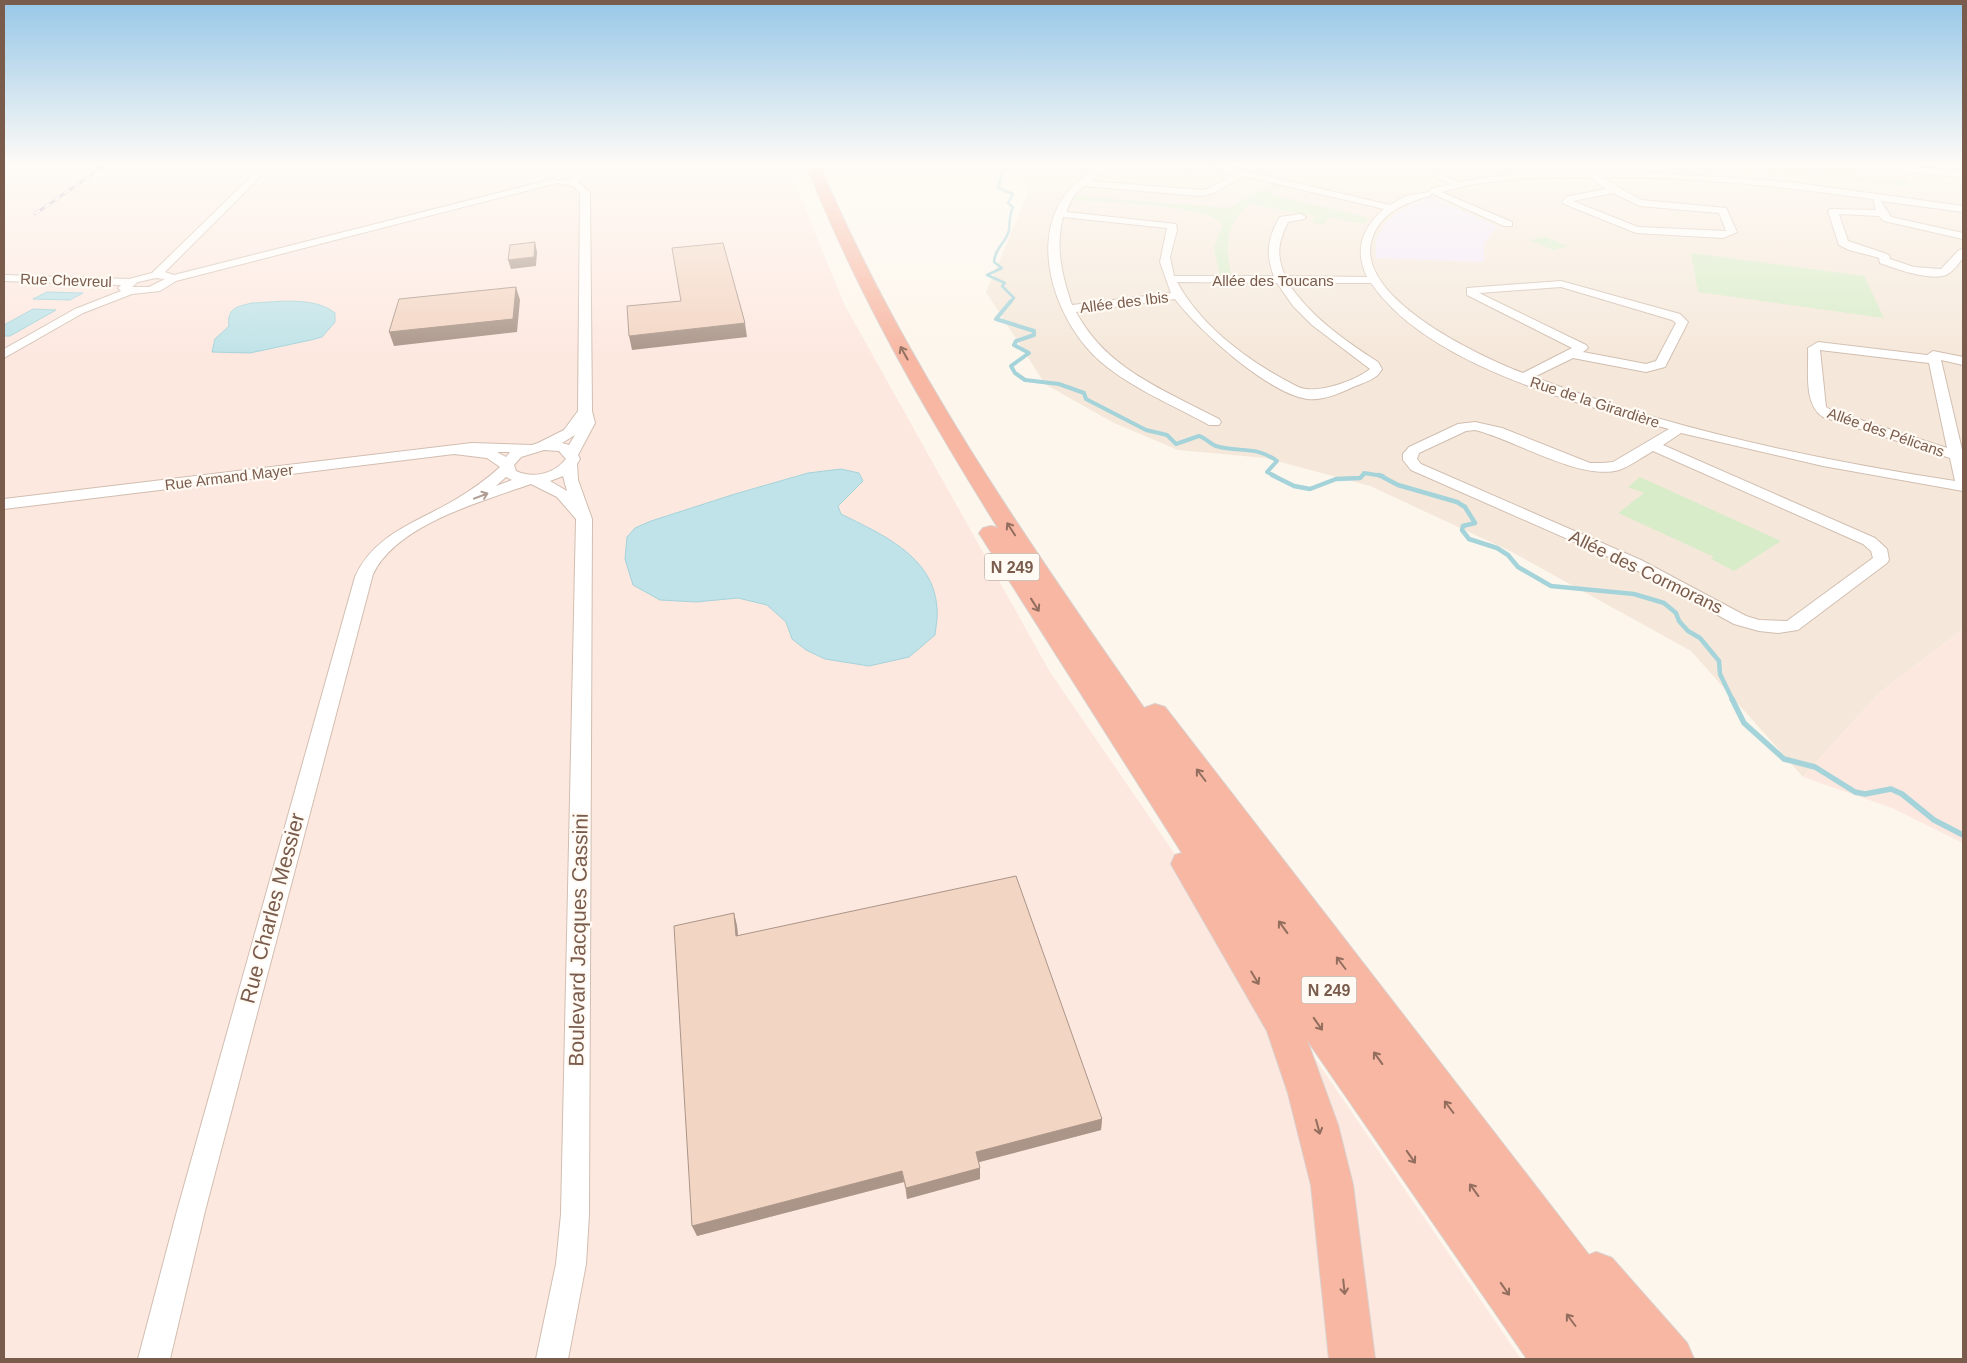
<svg xmlns="http://www.w3.org/2000/svg" width="1967" height="1363" viewBox="0 0 1967 1363" font-family="Helvetica,sans-serif">
  <rect width="100%" height="100%" fill="#fdf6ec"/>
  <path fill="#f5e8da" d="M1028,166H1963V629L1879,693L1803,777L1691,651L1512,552L1370,486L1265,458L1178,450L1114,423L1045,384L986,292L1028,193L1021,178Z"/>
  <path fill="#fde8e0" d="M4,166H788L844,304L1050,672L1521,1359H4Z
    M1963,629V843L1892,808L1803,777L1879,693Z"/>
  <path fill="#f3e8fa" d="M1429,196L1497,226L1484,244V262L1376,258V239L1386,222L1403,209Z"/>
  <path fill="#d8ecc9" d="M1737,168L1850,174L1905,180L1910,187Z
    M1272,183L1284,185L1270,194L1369,218L1365,224L1329,217L1324,224L1312,223L1316,216L1250,204C1226,222 1224,248 1232,276H1220L1214,249L1223,224C1202,203 1104,203 1072,200L1074,196L1229,208Z
    M1546,237L1568,246L1553,250L1529,240Z
    M1691,253L1864,276L1884,318L1698,292Z
    M1640,477L1781,541L1734,571L1711,559L1714,557L1618,513L1644,493L1628,487Z"/>
  <path fill="#bfe3e8" stroke="#a5d3da" d="M47,292L83,293L70,300L33,299Z
    M252,303C277,302 314,296 335,313V322L322,337L311,340L250,353L212,352L215,339L229,326C227,308 236,307 252,303Z
    M33,309L56,310L10,336H4V325Z
    M841,469L859,473L863,481L838,506L841,514C881,534 934,556 937,608C938,617 936,626 935,635L909,657L869,666L825,659L806,650L792,639L786,622L767,605L738,598L696,602L660,600L633,585L625,559L627,537L635,528L651,521L735,494L808,473Z"/>
  <g fill="none" stroke-linecap="round" stroke-linejoin="round">
    <path stroke="#a5d3da" stroke-width="2.5" d="M1004,166L998,188L1013,194L1008,203L1013,207C1009,216 1010,221 1009,230C1007,242 995,247 994,262L1002,268L987,275L1005,283L1002,286L1014,298L1010,302"/>
    <path stroke="#a5d3da" stroke-width="4" d="M1011,301L996,319L1034,331V335L1016,341L1014,345L1029,353L1011,366L1015,373L1025,380L1059,384L1084,393L1086,399L1146,430L1167,435L1176,444L1199,436C1206,438 1210,444 1216,446C1239,453 1255,445 1277,461L1267,472L1275,476
      M1362,476L1364,473L1383,476"/>
    <path stroke="#a5d3da" stroke-width="4.5" d="M1272,475L1294,486L1310,489L1336,479L1360,478L1363,475
      M1379,475L1398,485L1457,502L1465,507L1475,523L1463,526L1462,530L1469,539L1497,548L1508,555L1518,567L1551,586L1634,594L1664,603L1676,613L1679,621L1688,631L1700,638L1719,661L1720,674L1733,701"/>
    <path stroke="#a5d3da" stroke-width="5.5" d="M1732,699L1744,723L1784,759L1815,767L1855,792L1865,794L1891,789L1902,794L1934,820L1963,835"/>
    <g stroke="#d1beb0" stroke-width="2">
      <path id="minor" d="M262,166H271L165,272L174,275L553,179C563,184 578,174 588,168L595,170L578,182L590,192L592,411L595,423L578,455L580,459L577,464L578,480L592,519L589,1214L586,1264L568,1359H536L556,1264L561,1214L576,519L557,497L531,484C483,501 397,524 373,574L205,1211L170,1359H138L177,1211L355,577C373,535 417,522 453,501C470,491 486,480 500,467L487,458L454,454L4,509V499L472,443L532,445L538,443L564,430L578,411L580,193L573,186L557,183L176,281L160,291L132,294L83,313L4,358V349L75,309L121,291L118,288L121,285L4,281V275L129,279L152,273ZM156,278L165,279L149,287H132L138,282ZM575,435L569,445L562,443ZM544,450L559,451L566,459C554,474 533,479 516,471L514,465L521,457ZM497,452H510L506,457ZM563,476L567,491L550,481ZM506,477L512,480L496,486L497,485Z
        M1101,166H1111L1091,181L1201,190L1208,189L1234,174L1207,166H1224L1390,205L1406,196L1430,192L1431,189L1451,184L1433,176L1450,166H1461L1445,176L1461,182L1524,172L1629,171L1790,182L1963,206V212L1881,201L1891,217L1963,233V239L1884,221L1879,216L1839,214L1848,241L1884,253L1889,255L1890,259L1914,267L1941,269L1959,250L1963,249V258C1959,263 1953,272 1946,275C1930,281 1896,269 1880,263L1879,258L1876,257L1849,250L1839,245L1828,211L1830,209L1876,210L1873,199C1783,187 1692,176 1601,177L1641,200L1726,208L1737,232L1723,238L1636,233L1564,204L1562,202L1566,197L1606,189L1589,177L1524,178L1474,184L1441,192L1512,222V226H1504L1431,193L1430,196C1407,202 1382,212 1373,236C1349,296 1481,357 1523,373L1572,348L1467,295V288L1561,281L1680,314L1688,322L1665,367L1646,372L1573,358L1534,377C1669,429 1813,459 1955,481L1950,458L1823,417C1803,404 1809,370 1808,348L1818,342L1927,355L1933,351L1963,357V365L1941,360L1963,454V491L1823,466L1681,433L1663,445L1875,538L1887,549L1889,560L1887,563L1798,630L1778,633L1759,631L1734,624L1629,566L1411,470L1403,460V454L1409,447L1458,424L1475,422L1502,428L1590,463H1603L1613,462L1669,429C1576,403 1428,366 1371,283H1288C1311,317 1344,340 1378,362L1382,369C1377,380 1362,383 1351,388C1338,394 1321,401 1307,399C1268,393 1198,330 1175,299L1076,312C1106,369 1164,390 1219,419L1221,422L1219,425H1209C1173,405 1133,389 1101,362C1059,326 1029,248 1063,198C1072,184 1087,175 1101,166ZM1243,176L1384,209C1362,228 1354,250 1367,277L1285,276C1276,254 1278,243 1288,222L1304,219L1306,217L1301,214L1280,217C1268,237 1265,254 1274,276H1174L1170,257L1177,230L1176,224L1066,212L1073,197L1084,186L1201,196L1214,193ZM1613,193L1640,206L1719,213L1726,231L1638,227L1573,201ZM1063,217L1167,228L1160,262L1171,293L1072,305C1062,276 1055,247 1063,217ZM1177,282L1277,283L1293,306L1312,325L1370,369C1355,381 1316,395 1298,387C1251,363 1202,328 1177,282ZM1561,287L1672,320L1676,323L1656,361L1646,364L1583,352L1588,348L1586,345L1479,293ZM1820,350L1929,363L1947,448L1833,411L1826,407ZM1475,430C1516,440 1579,481 1619,470C1631,466 1642,457 1653,451L1863,544L1871,551L1873,558L1787,621L1759,620L1746,616L1641,560L1421,464L1417,459L1419,453L1466,431Z
        M1188,166H1199L1191,171L1188,170Z
        M1394,166H1405V167L1401,170Z
        M1864,166H1903L1963,171V177L1868,169Z"/>
    </g>
    <g stroke="#dad1cd" stroke-width="2">
      <path id="highway" d="M807,166H820C902,360 1023,536 1144,708L1155,704L1165,707L1589,1255L1596,1252L1612,1258L1687,1343L1694,1359H1527L1307,1040L1338,1125L1353,1185L1375,1359H1329L1311,1185L1288,1093L1267,1031L1171,864L1175,855L1182,853L979,533L983,528L991,526L998,528C926,412 857,294 807,166Z"/>
    </g>
    <use href="#minor" fill="#fff" fill-rule="evenodd"/>
    <use href="#highway" fill="#f7b7a3" fill-rule="evenodd"/>
    <g stroke="#b9a8c9" stroke-width="3">
      <path id="rail" d="M35,214L104,166"/>
    </g>
    <use href="#rail" stroke="#fffaf3" stroke-width="2" stroke-dasharray="6" stroke-linecap="butt"/>
  </g>
  <path fill="#d1b7a8" d="M734,913L737,926L738,935L1102,1119L1101,1130L978,1162L980,1179L907,1199L904,1182L697,1236Z"/>
  <path fill="#aa9588" d="M535,242L537,252L536,266L511,269L508,260Z
    M516,287L520,300L517,332L394,346L389,332Z
    M745,323L747,337L632,350L629,336Z
    M734,913L737,926L739,948L736,936Z
    M1102,1119L1101,1130L976,1163V1152Z
    M980,1168V1179L907,1199L906,1188Z
    M902,1171L904,1182L697,1236L692,1226Z"/>
  <path fill="#f3d5c3" stroke="#aa9588" d="M535,242L534,257L508,260L510,245Z
    M723,243L745,323L629,336L627,306L681,301L672,248Z
    M516,287L513,319L389,332L399,299Z
    M1016,876L1102,1119L976,1152L980,1168L906,1188L902,1171L692,1226L674,926L734,913L736,936Z"/>
  <defs><path id="oneway-shaft" d="M-6 0H5M1.5-3L5.5 0L1.5 3" fill="none" stroke-width="1.6" stroke-linecap="round" stroke-linejoin="round" transform="scale(1.25)"/></defs>
  <g stroke="#936e5e">
    <use href="#oneway-shaft" transform="translate(904 353) rotate(-119)"/>
    <use href="#oneway-shaft" transform="translate(1011 529) rotate(-123)"/>
    <use href="#oneway-shaft" transform="translate(1035 605) rotate(58)"/>
    <use href="#oneway-shaft" transform="translate(1201 775) rotate(-127)"/>
    <use href="#oneway-shaft" transform="translate(1283 927) rotate(-126)"/>
    <use href="#oneway-shaft" transform="translate(1341 963) rotate(-127)"/>
    <use href="#oneway-shaft" transform="translate(1255 978) rotate(59)"/>
    <use href="#oneway-shaft" transform="translate(1318 1024) rotate(55)"/>
    <use href="#oneway-shaft" transform="translate(1378 1058) rotate(-126)"/>
    <use href="#oneway-shaft" transform="translate(1449 1107) rotate(-127)"/>
    <use href="#oneway-shaft" transform="translate(1318 1127) rotate(75)"/>
    <use href="#oneway-shaft" transform="translate(1411 1157) rotate(55)"/>
    <use href="#oneway-shaft" transform="translate(1474 1190) rotate(-126)"/>
    <use href="#oneway-shaft" transform="translate(1344 1287) rotate(84)"/>
    <use href="#oneway-shaft" transform="translate(1505 1289) rotate(55)"/>
    <use href="#oneway-shaft" transform="translate(1571 1320) rotate(-127)"/>
  </g>
  <use stroke="#af9d94" href="#oneway-shaft" transform="translate(481 496) rotate(-21)"/>
  <linearGradient id="sky" x2="0" y2="1"><stop stop-color="#97c7e8"/><stop offset="0.46" stop-color="#fefbf6"/><stop offset="1" stop-color="#fefbf6" stop-opacity="0"/></linearGradient>
  <rect width="1967" height="357" fill="url(#sky)"/>
  <g text-anchor="middle" dominant-baseline="central" stroke-width="4.5" stroke-linejoin="round" paint-order="stroke">
    <g font-size="15" fill="#7a5c4d" stroke="#fffaf3">
      <text transform="translate(66 280) rotate(2)">Rue Chevreul</text>
      <text x="1273" y="280">Allée des Toucans</text>
      <text transform="translate(1124 302) rotate(-7)">Allée des Ibis</text>
      <text transform="translate(1595 402) rotate(18)">Rue de la Girardière</text>
      <text transform="translate(1886 432) rotate(19)">Allée des Pélicans</text>
      <text transform="translate(229 477) rotate(-7)">Rue Armand Mayer</text>
    </g>
    <g fill="#fffaf3" stroke="#a28b7f" stroke-width="1">
      <rect x="984.5" y="553.5" width="55" height="27" rx="4"/>
      <rect x="1301.5" y="976.5" width="55" height="27" rx="4"/>
    </g>
    <g font-size="16" font-weight="bold" fill="#7a5c4d">
      <text x="1012" y="567">N 249</text>
      <text x="1329" y="990">N 249</text>
    </g>
    <g font-size="18" fill="#7a5c4d" stroke="#fffaf3">
      <text transform="translate(1646 572) rotate(26)">Allée des Cormorans</text>
    </g>
    <g font-size="21" fill="#7a5c4d" stroke="#fffaf3">
      <text transform="translate(272 908) rotate(-75)">Rue Charles Messier</text>
      <text transform="translate(578 940) rotate(-89)">Boulevard Jacques Cassini</text>
    </g>
  </g>
  <rect width="1967" height="1363" fill="none" stroke="#7a5c4d" stroke-width="10"/>
</svg>
